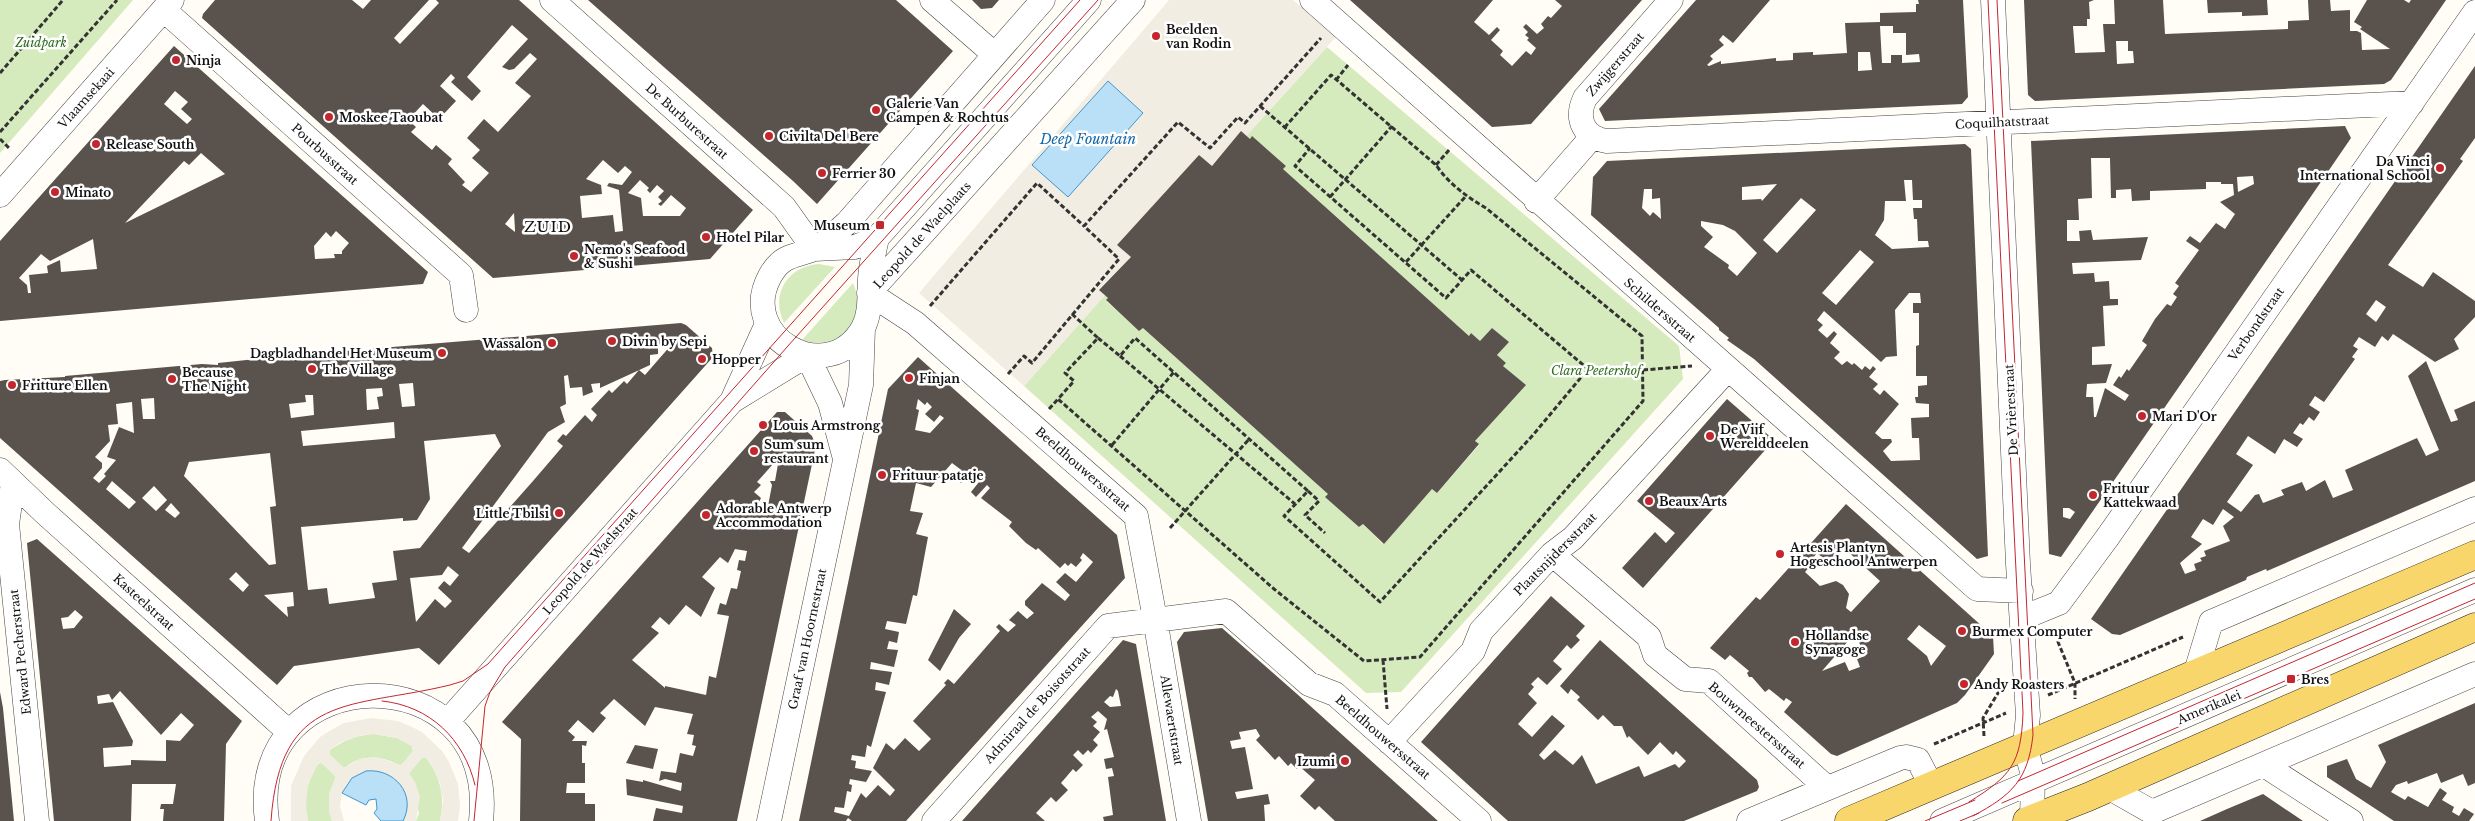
<svg xmlns="http://www.w3.org/2000/svg" width="2475" height="821" viewBox="0 0 2475 821" font-family="'Libre Baskerville',serif">
  <rect width="100%" height="100%" fill="#fffdf5"/>
  <path fill="#d5ebbd" d="M0,0H133L0,153Z
    M1327,47L1679,346L1683,379L1401,692L1366,693L1024,386L1105,295L1108,298L1106,301L1139,330L1143,328L1328,494L1326,497L1359,527L1363,524L1383,544L1432,489L1437,493L1479,445L1475,441L1525,385L1503,366L1506,363L1497,355L1508,342L1492,328L1480,341L1471,333L1469,336L1283,169L1286,166L1252,137L1250,139L1246,136Z
    M819,264L835,267L784,323C770,294 788,266 819,264Z
    M853,283C869,320 840,352 802,340Z
    M374,734L397,738L412,746L413,751L401,766C381,755 362,754 344,768L330,755V750C344,740 357,735 374,734Z
    M422,758H426C441,777 445,797 440,821H416L419,813L409,773Z
    M322,763L336,777L329,794L332,821H308C302,801 307,781 318,764Z"/>
  <path fill="#f1ede2" fill-rule="evenodd" d="M1169,0H1293L1336,37L1246,136L1242,132L1212,166L1199,155L1117,245L1131,257L1099,289L1105,295L1024,386L919,293Z
    M371,718L398,721L410,726L422,732L442,751L449,762L458,784L460,806L458,821H440L443,801L440,783L432,766L426,758H422L409,773L415,782L420,797L416,821H403L405,817L403,788L394,777L342,793L340,806L344,821H332L329,812V794L336,777L322,763L318,764L308,784L306,805L308,821H291V786L304,756L320,737L331,730L344,723ZM374,734L397,738L412,746L413,751L401,765L376,757L360,759L344,768L330,755V750L339,743L361,735Z"/>
  <path fill="#b9e0f7" stroke="#3f96cf" d="M1108,81L1143,113L1068,197L1032,165Z
    M366,771C394,768 417,794 403,821H381L374,813L377,809L376,799L369,800L366,805L342,793L352,778Z"/>
  <path fill="#5a524d" fill-rule="evenodd" d="M215,0H352L363,9L371,0H429L394,38L400,44L439,3L436,0H519L753,210L710,259L493,278L202,18L203,14ZM512,25L528,39L502,67L509,70L514,69L530,53L537,59L515,83L531,96L498,132L484,119L467,138L480,150L472,158L489,173L471,192L462,185L465,182L448,164L452,159L436,145L432,150L411,132L416,127L408,120L423,104L439,119L456,101L440,86L451,74L455,78L451,82L472,101L481,91L467,77ZM603,160L618,173L625,166L632,172L622,185L609,183L607,186L619,190L623,231L615,232L613,215L582,218L580,196L602,194L601,185L586,179ZM640,180L649,188L647,190L650,193L657,185L664,191L658,197L662,201L658,204L661,206L671,195L686,208L680,216H643L641,198L628,193ZM514,213L515,230V232L505,224Z
    M588,0H896L953,51L817,204L793,181Z
    M972,0H999L992,8L981,9Z
    M1350,0H1493L1474,22L1489,35L1497,27L1500,30L1491,40L1503,51L1500,55L1512,66L1526,51L1531,55L1536,48L1527,40L1529,38L1525,35L1528,32L1523,27L1526,24L1537,34L1544,28L1541,24L1548,16L1551,18L1562,6L1555,0H1642L1531,124L1492,127Z
    M1696,0H1770L1733,43L1723,35L1719,40L1724,45L1710,56L1713,59L1707,65L1709,66L1721,61V64L1776,58V61L1793,60V53L1813,52V55L1847,53L1845,23L1880,22V13L1916,12V4H1919L1918,0H1963L1968,97L1962,104L1605,121L1599,109ZM1880,26H1893V33H1906V55L1919,54L1920,62L1902,63V55H1891V63H1882ZM1858,52H1870L1872,70L1858,71Z
    M2024,0H2094L2089,2L2090,19H2087V26H2073L2075,53L2105,52L2103,24H2115L2114,0H2163L2165,34L2288,29V21L2309,20L2308,0H2330L2331,11L2350,10V31H2357L2361,33L2362,50L2390,49L2360,29L2362,27L2354,22L2367,0H2404L2409,3L2411,0H2446L2391,80L2384,84L2035,101L2028,95ZM2116,41H2128V51H2133L2134,63L2117,64Z
    M2207,0H2267L2268,15L2242,16V12L2208,13Z
    M174,46L428,272L423,284L0,321V241ZM175,91L188,102L181,109L192,119L187,124L164,104ZM201,153L225,174L125,223L184,161L189,165ZM336,231L349,243L342,251V254H334L335,258L315,259L314,246L326,232L331,237ZM93,239L97,269L61,272L60,260L47,266L48,273L29,275L31,293H28L27,285L19,278L41,254L50,261Z
    M2475,66V138L2460,159L2463,161L2388,265L2423,287L2433,272L2475,301V317L2454,339L2459,349L2435,362L2393,334L2388,341L2382,336L2375,347L2359,337L2353,346L2358,349L2352,357L2355,359L2324,402L2315,396L2309,405L2320,412L2314,421L2309,417L2303,425L2300,423L2293,433L2303,439L2297,447L2284,439L2275,454L2248,436L2236,454L2253,465L2227,502L2241,512L2255,495L2259,494L2263,503L2284,495L2281,490L2302,482L2306,491L2325,480L2333,498L2353,490L2345,470L2417,438L2426,456L2439,450L2408,376L2426,361L2451,422L2458,420L2454,410L2475,401V481L2267,571L2266,569L2247,577L2246,580L2120,635L2112,634L2091,619ZM2376,300L2386,307L2376,322L2366,314ZM2223,509L2234,517L2223,526L2230,541L2204,551L2206,556L2200,558L2202,561L2194,564L2196,570L2185,574L2180,563L2202,544L2191,537L2203,519L2213,525Z
    M2345,126L2351,138L2314,192L2061,557L2049,554L2031,141ZM2091,158H2110L2111,198H2116V190L2131,189L2132,201L2150,200V191L2206,189V182H2221V184H2233L2234,195L2220,202L2235,214L2225,229L2216,223L2200,243L2190,236L2186,241L2199,250L2175,283L2179,286L2173,294L2177,297L2171,306L2167,304L2155,319L2142,341L2147,345L2129,371L2127,369L2121,378L2119,376L2113,385L2129,395L2125,401L2105,388L2096,417H2094L2093,397H2086L2087,384L2106,383L2112,364L2092,365V347L2105,346L2103,306L2118,305V299H2110L2109,281L2095,282L2094,273L2073,274L2072,263L2141,260L2148,237L2093,240L2091,230L2079,231L2080,241H2067V220H2079L2078,199L2092,198ZM2253,176L2254,184L2238,192L2237,177ZM2063,508H2069L2075,512L2070,519L2063,517Z
    M1241,131L1250,139L1252,136L1286,166L1283,169L1469,336L1471,333L1480,341L1492,328L1509,342L1497,355L1506,363L1503,366L1526,385L1475,441L1479,444L1437,493L1432,489L1384,544L1363,524L1359,527L1325,497L1328,494L1143,328L1139,331L1106,300L1108,298L1099,290L1131,257L1117,245L1199,155L1212,166Z
    M1965,144L1971,149L1988,556L1977,559L1754,359L1727,340L1729,338L1719,330V328L1591,215L1593,177L1607,161ZM1904,180H1912L1913,200H1922V208H1913L1914,219H1917L1918,241H1928L1929,247L1892,249L1875,235L1884,220L1885,201H1906ZM1777,184L1762,201L1761,199L1742,200V187ZM1644,189H1652V199L1660,198L1661,219L1653,212L1650,216L1642,208ZM1801,198L1816,210L1777,253L1763,240ZM1701,221L1723,225L1735,231L1757,253L1737,276L1728,268L1729,265L1704,247L1713,237L1701,226ZM1860,250L1874,262L1836,305L1822,293ZM1909,293H1920L1921,303H1913V313H1919V345L1916,346V376H1927V385L1918,386V397H1915L1916,403L1929,404V417L1911,418L1912,438H1919L1920,460L1891,461L1883,451L1892,442L1891,439H1882L1875,433L1899,404L1884,390L1880,395L1873,389L1878,384L1869,377L1876,369L1873,366L1870,370L1865,366L1862,370L1854,363L1852,365L1847,361L1842,365L1834,358L1840,352L1830,343L1837,334L1834,331L1827,338L1818,330L1823,325L1817,320L1824,311L1881,362L1886,357L1897,356L1895,310Z
    M681,323L686,325L712,348L713,357L439,665L419,648L294,666L277,685L0,438V381L5,380L65,377V376L202,364L218,365V363L284,356ZM672,344L645,375L639,370L627,384L624,381L612,393L609,390L591,409L597,415L592,422L585,415L566,436L563,434L557,441L563,446L533,481L469,553L462,548L548,432L565,422L560,407L566,404L564,376L568,375L570,388L582,387L583,396L593,392L591,384L600,383V388L635,372L650,365V355L658,354V345ZM413,383L415,406L402,407L399,384ZM382,388L383,396L377,397L379,409L367,410L366,389ZM305,395H313L314,415L291,418L289,404L306,402ZM154,398L155,419H143L141,399ZM132,402L134,433L119,427L107,457L116,460L104,474L106,476L99,483L93,478L102,468V463L95,457L110,441L108,425L118,424L116,404ZM394,422L395,438L303,446L301,431ZM495,434L501,446L420,548L393,551L397,580L372,583L375,598L329,604L327,588L308,590L301,527L403,518V521L417,520L430,499L424,441ZM270,453L276,506L270,507L276,564L269,565L184,476L189,462ZM112,481L136,502L129,509L106,489ZM154,486L167,500L156,511L142,498ZM171,503L180,513L175,518L165,510ZM448,566L459,575L450,586L444,581L438,588L452,601L445,608L435,599L416,622L410,578L442,575ZM236,572L249,585L243,592L229,579ZM293,592L294,606L287,607L288,617L264,595Z
    M918,357L1117,535L1125,578L906,821H852L848,818L846,821H799L888,389ZM918,399L925,405L927,402L932,407L925,414L934,422L940,415L944,418L930,433L915,430L919,410L916,409ZM952,463L960,469L953,477L961,483L969,474L979,482L971,492L976,497L987,485L990,488L981,498L1012,522L1009,526L1026,543L1036,550L1038,548L1060,568L1065,563L1068,566L1071,563L1076,567L1082,560L1080,558L1083,553L1093,562L1076,582L1065,573L1056,582L1070,595L1065,601L1042,583L1025,601V605L1034,613L1027,619L1018,611L1009,620L1016,625L1008,632L999,624L996,627L1000,631L954,684L948,679L944,683L946,685L913,721L931,739L919,751L905,738L894,750L886,743L873,768L895,790L890,796L878,785L866,798L861,793L849,816L834,812L835,807L844,808L847,791L851,792L852,785L849,784L850,779L866,782L872,771L855,768L856,761L851,760L852,755L865,757L867,745L871,747L886,692L875,690L876,682L889,685L892,672L870,669L871,662L894,667L898,650L887,649L889,641L897,643L899,632L885,629L887,621L906,624L913,595L917,596L928,537L916,534L923,513L910,511L916,483L931,487Z
    M1727,399L1774,440L1643,588L1622,568L1655,532L1666,543L1675,533L1637,501Z
    M777,412H785L812,436L816,445L737,821H653L656,808L682,813L683,806L627,795L626,779L643,782V780L681,791L682,783L665,779L659,781L661,771L676,773L680,753L693,756L696,746L692,745L694,735L687,734L693,714L655,707L645,726L614,699L600,713L606,718L593,733L578,720L568,731L575,737L572,741H587L586,746L582,745V763H585V783H567L566,793H585V804H595V821H520L521,739L502,722ZM773,464H778L775,481H770L772,485L768,506L764,505L763,512L756,508L761,498L754,492L761,485L757,482ZM735,549L747,551L745,561L739,560L737,570L741,571L737,589L731,588L726,605L720,603L717,614L729,616L716,678L709,676L706,695L665,686V688L632,660L659,633L651,627L660,617L669,625L686,605L701,617L715,588L702,577L720,557L728,563Z
    M1846,504L1993,636L1994,654L1965,695L1957,703L1837,756L1831,754L1784,712L1792,702L1786,698L1784,701L1769,689L1765,692L1752,677H1749L1747,673L1749,671L1730,655L1725,660L1710,648L1756,597L1760,600ZM1843,547L1880,581L1851,612L1846,608L1849,594L1843,585L1836,581L1820,586L1805,572L1814,562L1813,558L1817,553L1829,563ZM1919,625L1946,646L1931,666L1927,656L1907,639ZM1855,633L1865,656L1857,659L1860,667L1849,671L1845,662L1822,671Z
    M37,539L242,721L226,744L224,821H163L164,809H160L161,804H173L176,784H132L131,821H54L27,543ZM75,610L83,617L74,628L63,629L61,618L68,617ZM120,691L161,735L181,713L194,725L180,741L166,740V761L131,760V765L104,767L103,748L132,746L133,741L113,702L98,704L97,696L109,694L112,700Z
    M1551,596L1585,626L1576,636L1580,640L1571,649L1567,645L1553,661L1562,669L1547,685L1538,677L1531,684L1534,687L1528,694L1537,703L1518,724L1532,737L1552,715L1565,726L1539,755L1544,760L1555,750L1573,765L1582,755L1596,784L1639,766L1644,777L1675,764L1679,768L1686,761L1676,751L1673,755L1660,742L1648,755L1629,736L1627,738L1622,726H1614L1603,715L1598,720L1577,700L1580,697L1571,689L1568,694L1560,686L1600,640L1757,780L1759,787L1757,791L1684,821H1508L1421,742Z
    M954,609L971,624L959,638L940,671L928,660Z
    M1222,628L1297,694L1438,821H1335L1319,806L1315,810L1300,796L1315,780L1299,766L1297,769L1291,763L1288,766L1279,756L1275,760L1256,740L1260,736L1256,729L1239,732L1241,739L1230,741L1232,749L1245,747L1253,789L1235,792L1237,799L1268,794L1270,804L1264,805L1265,821H1208L1177,642L1184,632Z
    M1123,640L1136,644L1166,821H1104L1103,817L1113,815L1108,777L1114,776L1112,768L1106,769L1104,759L1114,757L1107,729L1104,730L1107,719L1098,711L1091,717L1097,722L1093,726L1100,732L1093,740L1098,745L1091,753L1088,750L1083,755L1078,750L1073,755L1083,765L1076,772L1073,769L1061,783L1068,790L1056,802L1051,797L1036,813L1045,821H962ZM1116,689L1118,691L1121,706L1110,707L1104,702L1110,696L1113,697Z
    M0,692L3,708L14,821H0Z
    M2475,703V783L2468,786L2463,774L2441,783L2437,773L2408,784L2407,781L2396,785L2391,792L2405,800L2408,796L2428,807L2440,788L2447,793L2442,800L2454,807L2452,812L2459,816L2464,808L2474,814L2469,821H2394L2327,777V766L2347,759L2356,779L2371,788L2386,762L2378,745Z
    M635,745L658,749L653,769L626,763Z
    M2263,794L2303,821H2200L2227,809Z"/>
  <g fill="none" stroke-linecap="round" stroke-linejoin="round">
    <g stroke="#444" stroke-width="25">
      <path id="minor" d="M552,0L784,207L814,249
        M932,0L994,54
        M1312,0L1977,589L2021,591
        M1671,0L1585,98C1575,119 1584,138 1607,141L2412,103
        M1993,0L2018,564L2028,715L2025,746L2033,775L2032,821
        M164,10L461,275L466,310
        M0,195L172,0
        M1536,201L1592,137
        M877,238C874,251 871,265 870,279C869,296 871,313 863,328C829,389 736,338 770,276C782,254 795,257 814,249C826,244 837,231 847,223L1043,0
        M814,249L855,247L877,238L1089,0
        M869,293L915,323L1136,516L1155,619L1189,821
        M869,293L1133,0
        M807,355L830,403L844,455
        M732,401L807,355
        M0,470L45,513L289,732
        M13,483L7,524L37,821
        M1552,554L1649,637L1655,655L1685,679L1709,681L1827,788
        M2022,618L2059,603L2107,538L2475,12
        M2195,675L2211,622L2475,509
        M447,722L732,401L767,324
        M1389,742L1473,651L1481,631L1552,554L1573,538L1728,369
        M2264,765L2351,821
        M2108,787L2152,812L2475,674
        M267,821C244,657 499,651 481,821
        M769,821L861,385L863,328
        M934,821L1108,626L1226,611L1309,684L1335,694L1479,821
        M1749,821L1900,758L1906,757L1918,760L1931,785
        M1942,821L2475,590"/>
    </g>
    <g stroke="#222" stroke-width="29">
      <path id="major" d="M1849,821L2475,555
        M2027,821L2088,797L2475,627"/>
    </g>
    <path stroke="#333" stroke-width="3" stroke-dasharray="5 2.5" stroke-linecap="butt" d="M0,73L63,0
      M1336,80L1348,65
      M1260,106L1462,280
      M0,132L117,0
      M0,139L10,149
      M1436,165L1449,150
      M1330,197L1392,126
      M1406,262L1466,196
      M930,306L1037,183L1084,226
      M1072,314L1098,338L1065,373L1074,381L1058,399L1274,589L1364,661L1420,657L1643,401L1642,336L1486,208C1467,197 1449,184 1436,165L1331,75L1285,127
      M1098,338L1120,356L1135,338L1308,491L1284,516L1380,602L1533,435L1588,369L1471,270L1446,298L1295,166L1310,148
      M1120,356L1295,504
      M1643,370L1692,366
      M1008,374L1024,356L1032,363L1119,259L1084,226L1178,122L1210,148L1238,117L1245,123L1321,38
      M1049,409L1058,399
      M1112,445L1174,372
      M1308,491L1319,501L1305,515L1325,533
      M1170,528L1250,438
      M2063,627L2058,642L2075,683V699
      M1383,660L1387,709
      M2048,695L2183,637
      M1984,736L1983,718L2001,688
      M1934,744L2006,713"/>
    <use href="#minor" stroke="#fff" stroke-width="24"/>
    <use href="#major" stroke="#f9d66b" stroke-width="28"/>
    <path stroke="#c4262e" stroke-width="1" d="M382,701C430,706 464,739 475,785
      M2018,781L2475,583
      M1969,802C2011,776 2021,764 2023,713L1988,0
      M2002,803L2475,599
      M1973,816C2012,795 2028,780 2033,735L1997,0
      M271,821C280,691 351,709 450,685L463,681L488,664L1080,0
      M474,821L485,706L490,692L505,667L787,347L1098,0
      M1925,821L1975,800
      M1960,821L1979,813"/>
  </g>
  <g fill="#c4262e" stroke="#fff" stroke-width="2">
    <circle cx="1156" cy="36" r="5"/>
    <circle cx="176" cy="60" r="5"/>
    <circle cx="876" cy="110" r="5"/>
    <circle cx="329" cy="117" r="5"/>
    <circle cx="769" cy="136" r="5"/>
    <circle cx="96" cy="144" r="5"/>
    <circle cx="2440" cy="168" r="5"/>
    <circle cx="822" cy="173" r="5"/>
    <circle cx="55" cy="192" r="5"/>
    <rect x="875" y="220" width="10" height="10" rx="2.5"/>
    <circle cx="706" cy="237" r="5"/>
    <circle cx="574" cy="256" r="5"/>
    <circle cx="612" cy="341" r="5"/>
    <circle cx="552" cy="343" r="5"/>
    <circle cx="442" cy="353" r="5"/>
    <circle cx="702" cy="359" r="5"/>
    <circle cx="312" cy="369" r="5"/>
    <circle cx="909" cy="378" r="5"/>
    <circle cx="172" cy="379" r="5"/>
    <circle cx="12" cy="385" r="5"/>
    <circle cx="2142" cy="416" r="5"/>
    <circle cx="763" cy="425" r="5"/>
    <circle cx="1710" cy="436" r="5"/>
    <circle cx="754" cy="451" r="5"/>
    <circle cx="882" cy="475" r="5"/>
    <circle cx="2093" cy="495" r="5"/>
    <circle cx="1649" cy="501" r="5"/>
    <circle cx="559" cy="513" r="5"/>
    <circle cx="706" cy="515" r="5"/>
    <circle cx="1780" cy="554" r="5"/>
    <circle cx="1962" cy="631" r="5"/>
    <circle cx="1795" cy="642" r="5"/>
    <rect x="2286" y="674" width="10" height="10" rx="2.5"/>
    <circle cx="1964" cy="684" r="5"/>
    <circle cx="1345" cy="761" r="5"/>
  </g>
  <g text-anchor="middle" dominant-baseline="central" stroke-width="5" stroke-linejoin="round" paint-order="stroke">
    <g font-size="12" font-weight="bold" fill="#111" stroke="#fff" text-anchor="start">
      <text x="1166" y="29">Beelden<tspan x="1166" dy="14">van Rodin</tspan></text>
      <text x="186" y="60">Ninja</text>
      <text x="886" y="103">Galerie Van<tspan x="886" dy="14">Campen &amp; Rochtus</tspan></text>
      <text x="339" y="117">Moskee Taoubat</text>
      <text x="779" y="136">Civilta Del Bere</text>
      <text x="106" y="144">Release South</text>
      <text x="2430" y="161" text-anchor="end">Da Vinci<tspan x="2430" dy="14">International School</tspan></text>
      <text x="832" y="173">Ferrier 30</text>
      <text x="65" y="192">Minato</text>
      <text x="870" y="225" text-anchor="end">Museum</text>
      <text x="716" y="237">Hotel Pilar</text>
      <text x="584" y="249">Nemo's Seafood<tspan x="584" dy="14">&amp; Sushi</tspan></text>
      <text x="622" y="341">Divin by Sepi</text>
      <text x="542" y="343" text-anchor="end">Wassalon</text>
      <text x="432" y="353" text-anchor="end">Dagbladhandel Het Museum</text>
      <text x="712" y="359">Hopper</text>
      <text x="322" y="369">The Village</text>
      <text x="182" y="372">Because<tspan x="182" dy="14">The Night</tspan></text>
      <text x="919" y="378">Finjan</text>
      <text x="22" y="385">Fritture Ellen</text>
      <text x="2152" y="416">Mari D'Or</text>
      <text x="773" y="425">Louis Armstrong</text>
      <text x="1720" y="429">De Vijf<tspan x="1720" dy="14">Werelddeelen</tspan></text>
      <text x="764" y="444">Sum sum<tspan x="764" dy="14">restaurant</tspan></text>
      <text x="892" y="475">Frituur patatje</text>
      <text x="2103" y="488">Frituur<tspan x="2103" dy="14">Kattekwaad</tspan></text>
      <text x="1659" y="501">Beaux Arts</text>
      <text x="716" y="508">Adorable Antwerp<tspan x="716" dy="14">Accommodation</tspan></text>
      <text x="549" y="513" text-anchor="end">Little Tbilsi</text>
      <text x="1790" y="547">Artesis Plantyn<tspan x="1790" dy="14">Hogeschool Antwerpen</tspan></text>
      <text x="1972" y="631">Burmex Computer</text>
      <text x="1805" y="635">Hollandse<tspan x="1805" dy="14">Synagoge</tspan></text>
      <text x="2301" y="679">Bres</text>
      <text x="1974" y="684">Andy Roasters</text>
      <text x="1335" y="761" text-anchor="end">Izumi</text>
    </g>
    <g font-size="12" font-style="italic" fill="#2f6b1f" stroke="#fff">
      <text x="41" y="42">Zuidpark</text>
      <text x="1596" y="370">Clara Peetershof</text>
    </g>
    <g font-size="12" fill="#111" stroke="#fff">
      <text transform="translate(1615 64) rotate(-49)">Zwijgerstraat</text>
      <text transform="translate(86 98) rotate(-48)">Vlaamsekaai</text>
      <text transform="translate(687 121) rotate(42)">De Burburestraat</text>
      <text transform="translate(2002 122) rotate(-3)">Coquilhatstraat</text>
      <text transform="translate(325 154) rotate(42)">Pourbusstraat</text>
      <text transform="translate(922 235) rotate(-48)">Leopold de Waelplaats</text>
      <text transform="translate(1660 310) rotate(41)">Schildersstraat</text>
      <text transform="translate(2256 324) rotate(-55)">Verbondstraat</text>
      <text transform="translate(2011 410) rotate(-93)">De Vrièrestraat</text>
      <text transform="translate(1083 469) rotate(41)">Beeldhouwersstraat</text>
      <text transform="translate(1555 554) rotate(-45)">Plaatsnijdersstraat</text>
      <text transform="translate(590 561) rotate(-49)">Leopold de Waelstraat</text>
      <text transform="translate(144 602) rotate(42)">Kasteelstraat</text>
      <text transform="translate(807 639) rotate(-78)">Graaf van Hoornestraat</text>
      <text transform="translate(20 652) rotate(-96)">Edward Pecherstraat</text>
      <text transform="translate(1037 705) rotate(-48)">Admiraal de Boisotstraat</text>
      <text transform="translate(2209 707) rotate(-23)">Amerikalei</text>
      <text transform="translate(1172 720) rotate(81)">Allewaertstraat</text>
      <text transform="translate(1757 725) rotate(41)">Bouwmeestersstraat</text>
      <text transform="translate(1383 737) rotate(41)">Beeldhouwersstraat</text>
    </g>
    <g font-size="14" font-style="italic" fill="#1768a6" stroke="#fff">
      <text x="1088" y="139">Deep Fountain</text>
    </g>
    <g font-size="15" letter-spacing="1" fill="#111" stroke="#fff">
      <text x="548" y="226">ZUID</text>
    </g>
  </g>
</svg>
